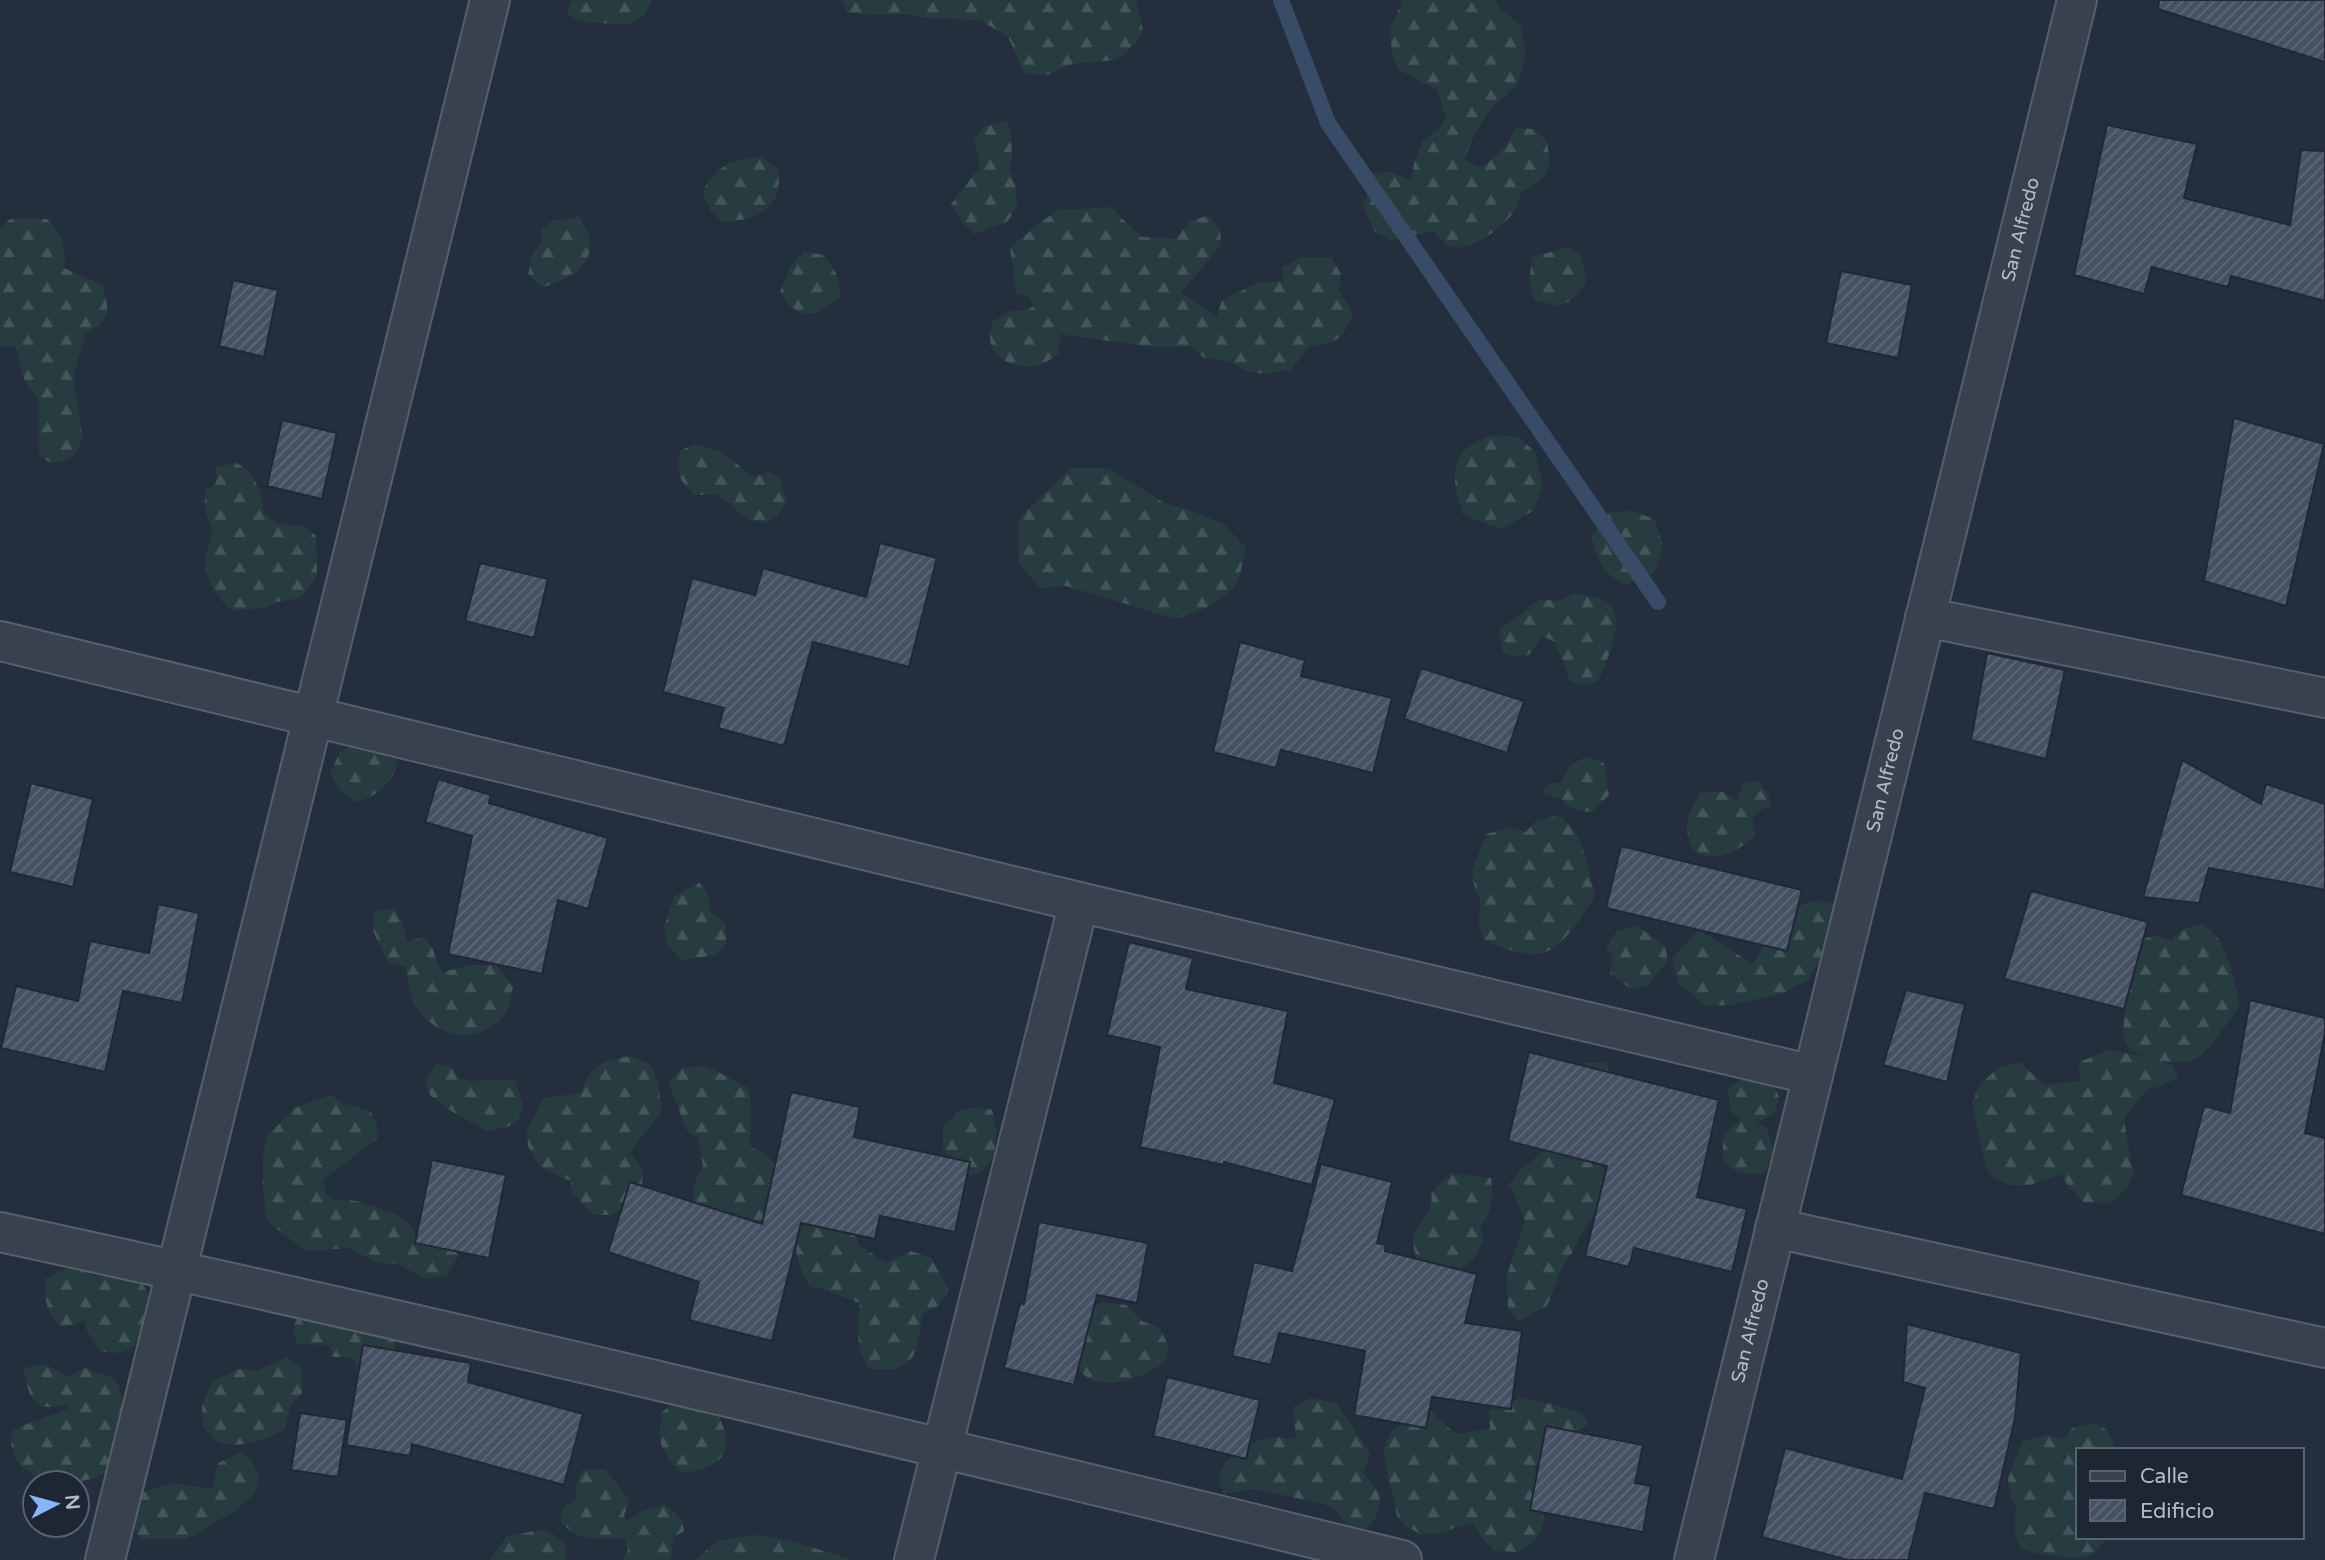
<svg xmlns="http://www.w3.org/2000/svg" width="2325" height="1560" viewBox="0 0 2325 1560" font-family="'Varela Round',sans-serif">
  <defs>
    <pattern id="forest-firs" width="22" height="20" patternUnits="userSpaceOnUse" patternTransform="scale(1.75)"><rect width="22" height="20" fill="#263c3f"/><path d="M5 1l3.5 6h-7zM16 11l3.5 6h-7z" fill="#435659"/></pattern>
    <pattern id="building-hatch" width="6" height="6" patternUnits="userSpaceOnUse" patternTransform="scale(1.75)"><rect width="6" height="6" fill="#455162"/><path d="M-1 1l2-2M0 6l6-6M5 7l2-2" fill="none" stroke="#5d6877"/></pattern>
  </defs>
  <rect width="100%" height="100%" fill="#242f3e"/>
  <path fill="url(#forest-firs)" d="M572,0H653L644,15L631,24L593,23L577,20L567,13Z
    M841,0H1136L1143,29L1137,42L1116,60L1072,64L1048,75L1025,73L1008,37L980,20L927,18L904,14L882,15L848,13Z
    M1401,0H1495L1502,11L1521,25L1525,54L1518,85C1488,107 1477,126 1464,160L1482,168L1505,147L1516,128L1533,129L1547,141C1552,172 1549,178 1521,192C1519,197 1518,203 1516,208C1507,225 1468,255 1448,246C1443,243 1437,235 1433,231L1390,240L1374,231L1363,206L1374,173L1391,172L1411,181L1414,163L1423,140L1439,129L1446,117L1437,90L1398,69L1392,54L1390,29L1402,3Z
    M1007,121L1011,134L1012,157L1009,169L1016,187L1017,207L1007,222L974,234L963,223L951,204L980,167L974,140L983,127Z
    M761,157L778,169C784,209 756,222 721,221L710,210L702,192C718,164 730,161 761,157Z
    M1110,207L1142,237L1176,239L1190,221L1207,216L1220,228L1221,245L1181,293L1217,316L1222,300L1257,283L1284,281L1282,267L1302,257L1332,258L1341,274L1339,290L1353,315C1341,341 1336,343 1309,347L1291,370L1264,374L1245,371L1231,362L1204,358L1192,347H1152L1060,334L1059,353C1042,368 1018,372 1000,357C996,353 992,350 991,344C989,337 991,329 992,322L1011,311L1027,310L1034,306L1029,297L1016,294L1010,247L1057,210Z
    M579,217C583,224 590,235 590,242C592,269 563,282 542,287L528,275L532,255L543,239L541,229L553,221Z
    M10,219H47C62,235 67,246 64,268L102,285C111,310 110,322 85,333C83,347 73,372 74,381C74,405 97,450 63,461C52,465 48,463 39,455L38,397C18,379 24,370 15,347L0,346V229Z
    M1569,247L1581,254L1586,280L1583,288L1569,302L1558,306L1535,300L1529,282L1532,257Z
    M804,252L824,255L837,275L841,296C817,318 798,323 780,292L791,266Z
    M1491,435L1519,437L1535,452L1543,486L1533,511L1501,529L1463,515C1456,494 1448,467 1466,449C1473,443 1484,439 1491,435Z
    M694,444L722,452L753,477L768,472L781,478L787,503L775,518L765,523L748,519L718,495H695C678,478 676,476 680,451Z
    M236,463C255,472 262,493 264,513L278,524L307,527L316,536L317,574L313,583L300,598L276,602L265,608L234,610L227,608L210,583L206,572L205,561L213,531L204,507L206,490L216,483V467Z
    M1071,468H1108L1163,502L1203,515L1225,525L1246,548L1240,575L1232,590L1206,608L1176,619L1066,586L1040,588L1019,563V518Z
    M1633,511L1654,519L1663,544L1655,572L1627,585C1603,574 1598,563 1591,538L1610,512Z
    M1575,593C1584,596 1599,597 1607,602C1629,617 1605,664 1598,682L1582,685L1570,681L1555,642L1542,636L1529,655L1512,656L1503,653L1499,628L1514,620L1539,599L1557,601Z
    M361,740L380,742L394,759L397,767C388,786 376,797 356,802L340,790L330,774L340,752Z
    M1587,756L1604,763L1609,795L1592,812L1580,811L1566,805L1561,799L1544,794V787L1552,783H1560L1570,766Z
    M1758,781L1768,794L1771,805L1755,813L1752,823L1755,835C1734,858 1689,873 1687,827C1686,815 1696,802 1701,792H1724L1737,801L1742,784Z
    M1558,815C1584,830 1587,868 1595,895C1588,909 1566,940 1554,948C1536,961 1502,949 1484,940L1479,926L1480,899L1475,890L1472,871L1486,834L1511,827L1526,832L1536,821Z
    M699,882L708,894L710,911L726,924V944L717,955L681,960L667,944L664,927L674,897Z
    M1817,900L1833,904L1832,940L1808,980L1783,993L1732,1005L1706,1006L1677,982L1672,958L1699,930L1753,964L1763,946C1781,939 1800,930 1797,907Z
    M393,908L402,921L407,942L423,937C440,952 431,959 443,972L471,965H496L513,987C511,995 510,1007 506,1013C478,1049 432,1039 413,1000C409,991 408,977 406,967L388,963L373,931V912Z
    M2202,924C2229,938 2232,978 2240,1005C2233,1016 2208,1052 2197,1058C2185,1064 2170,1062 2157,1060L2173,1066L2178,1077L2162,1086L2147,1089L2124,1118L2131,1164L2134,1172L2127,1189L2108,1204L2084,1202L2070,1189L2061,1174L2030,1185H2009L1994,1178L1986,1168L1972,1103L1980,1084L1997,1069L2020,1062L2044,1085L2080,1081L2079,1062L2110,1050L2142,1056L2129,1049L2123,1035L2130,943L2156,935L2171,941L2181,930Z
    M1636,925L1665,946L1668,960L1649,985L1631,989L1610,974L1613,955L1606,949L1616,932Z
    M629,1056L650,1064L659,1085L661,1113L630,1151C632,1157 636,1160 640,1166C645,1175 641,1191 640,1201L610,1215H593L572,1192L571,1181L545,1170L536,1161L528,1146L527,1130L544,1098L581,1093C593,1062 598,1063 629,1056Z
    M1607,1062L1612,1083L1597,1159L1608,1175L1603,1213L1588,1221L1571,1255L1563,1265L1547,1306L1518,1321L1508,1308L1507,1275L1525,1221L1513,1190L1508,1186L1520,1170L1545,1150L1566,1094L1585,1063Z
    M437,1064L452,1067L460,1079C475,1083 498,1079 515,1080L523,1105L518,1121L507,1127L487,1131L451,1111L430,1095L426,1085L428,1075Z
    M706,1066L747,1087C754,1105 750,1126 750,1146L766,1155L778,1168L762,1230L697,1214C689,1196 693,1183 703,1167L698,1137L687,1131L669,1083L681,1068Z
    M1744,1078L1771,1079L1779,1097L1774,1114L1756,1123L1767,1128L1773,1150L1765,1173C1746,1175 1735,1174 1722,1159L1724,1134L1740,1121L1730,1109L1728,1088Z
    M331,1095L342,1103L370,1111L377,1125L378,1138L323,1180L326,1194L337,1201C355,1199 359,1202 376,1207C404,1216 407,1219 422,1244L450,1245L459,1255L446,1276L425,1279L398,1264L379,1263L348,1248L308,1251L283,1234L266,1219L263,1185V1157L267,1137L294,1108Z
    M980,1107L992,1110C998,1129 1000,1160 979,1173C975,1175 968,1175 963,1176L943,1149V1128L960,1110Z
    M1451,1173L1491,1178C1493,1199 1493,1210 1480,1227L1483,1241L1473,1259L1458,1271L1417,1260C1416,1255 1413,1248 1413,1243C1414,1219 1435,1220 1431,1192Z
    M821,1209L851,1226L859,1245L886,1263L911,1251L932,1258L949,1292L938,1306L922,1314C917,1354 917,1373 870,1369C855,1346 857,1329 860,1303L823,1289L810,1287C799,1270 795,1252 795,1233Z
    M81,1265L93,1276C114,1274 149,1272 149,1303C149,1313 138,1335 135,1345L122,1353L101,1352L86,1329L85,1320L75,1325L60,1326C46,1314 44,1296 45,1279L68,1268Z
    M1103,1302L1126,1305L1142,1321L1160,1328L1168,1345L1166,1361C1148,1375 1114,1390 1091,1379C1086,1377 1081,1372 1077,1368L1079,1314Z
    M299,1314L395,1334V1347L390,1363L378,1368L359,1366L350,1357H333L329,1345L298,1344L292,1330Z
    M287,1357L302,1368V1393L290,1407L285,1429C266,1439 241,1450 219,1442C213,1439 207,1431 203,1426L202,1406L211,1383L237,1369L256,1371Z
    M45,1364L68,1377L85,1368L113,1378L119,1386L127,1423L114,1468C101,1475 87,1482 72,1482C51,1483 20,1475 13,1453C10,1446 12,1438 13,1431C28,1421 52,1417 69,1408L66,1404C61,1405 54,1407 49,1407C30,1408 25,1382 24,1368Z
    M1311,1398L1337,1404L1370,1454L1363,1473C1384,1494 1386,1506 1367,1529H1351L1335,1510L1324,1504L1255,1489L1224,1494C1221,1487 1218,1481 1221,1473C1226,1455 1257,1438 1275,1437C1283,1437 1288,1441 1296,1437L1293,1407Z
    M1520,1398L1556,1405L1583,1414L1588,1424L1572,1435L1535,1466L1542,1512L1545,1520L1538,1537L1519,1552L1495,1551L1481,1537L1472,1522L1440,1533L1420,1534L1405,1525L1397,1516L1383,1451L1390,1433L1408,1417L1431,1411L1455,1434L1490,1429L1489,1411Z
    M678,1401L718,1415C721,1421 725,1430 726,1437C730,1464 702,1470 682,1473C659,1450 657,1443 662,1412Z
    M2094,1423L2107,1430L2116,1450H2078V1537H2107C2102,1543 2098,1550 2092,1555C2075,1560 2038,1556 2020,1548L2015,1534L2016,1507L2011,1497L2008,1479L2022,1441L2048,1435L2063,1440L2072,1428Z
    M240,1453L251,1459L259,1477L255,1493L235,1511L187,1539H141L133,1527L136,1494L174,1483L212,1489L218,1463Z
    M605,1469L629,1500L624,1516L626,1521L640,1512L664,1504L682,1520L684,1531L673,1538L671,1560H623L628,1550L625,1538C598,1537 582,1545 561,1522L562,1509L576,1500V1485L582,1470Z
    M546,1529L564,1542L567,1560H490L507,1536Z
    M755,1535L791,1541L853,1560H695L717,1541Z"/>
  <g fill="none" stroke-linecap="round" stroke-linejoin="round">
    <path stroke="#394c67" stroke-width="16" d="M1281,0L1328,123L1658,602"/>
  </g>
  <path fill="url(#building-hatch)" stroke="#1f2835" stroke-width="2" d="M2159,0H2325V62L2158,9Z
    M2107,125L2197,144L2184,198L2290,225L2301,150L2325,151V301L2231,276L2228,287L2152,267L2144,294L2074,275Z
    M1841,271L1912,285L1898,358L1826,343Z
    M233,280L278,290L264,357L219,346Z
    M2234,418L2324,444L2286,606L2204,581Z
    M282,420L337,433L322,499L267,486Z
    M880,543L937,558L909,667L813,642L784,746L718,728L724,708L663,692L692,578L755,595L763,568L866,597Z
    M480,563L548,579L534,638L465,621Z
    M1240,642L1305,660L1301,676L1392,698L1373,773L1281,750L1276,768L1213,752Z
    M1987,653L2065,670L2046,759L1971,740Z
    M1421,668L1524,701L1507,753L1404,719Z
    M2182,760L2261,804L2266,784L2325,804V890L2209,868L2199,903L2143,897Z
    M438,779L491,795L489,803L608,838L588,909L558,900L542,974L448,954L472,836L425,822Z
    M31,783L93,799L73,887L10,872Z
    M1621,846L1802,890L1787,951L1606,908Z
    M2031,891L2148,922L2124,1009L2004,979Z
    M158,904L199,913L182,1003L123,991L105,1072L1,1048L16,986L78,1001L90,941L149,953Z
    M1129,942L1193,958L1186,989L1288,1011L1274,1083L1335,1099L1312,1185L1224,1162V1165L1140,1147L1160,1047L1107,1035Z
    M1906,990L1965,1004L1947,1082L1883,1065Z
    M2250,1000L2325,1018V1033L2305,1133L2325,1138V1234L2181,1195L2204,1106L2230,1113Z
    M1529,1052L1719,1100L1697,1197L1747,1209L1732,1272L1634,1248L1629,1267L1585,1256L1607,1166L1508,1141Z
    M791,1092L860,1107L854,1137L970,1162L955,1232L880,1216L875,1239L801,1223L772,1341L689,1320L699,1282L608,1252L630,1182L762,1224Z
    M432,1160L506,1175L489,1258L415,1243Z
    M1321,1164L1392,1182L1377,1243L1386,1245L1385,1251L1477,1274L1465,1323L1522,1331L1511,1409L1432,1397L1426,1428L1354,1415L1365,1351L1279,1333L1271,1365L1232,1356L1254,1262L1292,1271Z
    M1039,1222L1148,1243L1137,1303L1097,1295L1074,1385L1004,1368L1020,1303L1024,1304Z
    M1907,1324L2021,1353L2015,1418L1994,1509L1925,1493L1908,1560H1848L1762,1537L1785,1448L1902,1479L1925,1388L1903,1382Z
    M363,1345L471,1363L468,1382L583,1414L564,1485L412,1444L410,1456L346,1445Z
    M1167,1377L1260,1400L1246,1459L1153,1436Z
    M300,1413L347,1420L338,1477L291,1470Z
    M1546,1426L1643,1445L1635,1483L1651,1486L1643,1532L1530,1510Z"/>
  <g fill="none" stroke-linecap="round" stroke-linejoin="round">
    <g stroke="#565f6c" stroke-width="42">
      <g id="street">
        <path d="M1925,617L2325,698"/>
        <path d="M0,641L1079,902L1813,1075"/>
        <path d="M1775,1228L2325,1348"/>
        <path d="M0,1232C469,1333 936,1446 1402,1560"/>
        <path d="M105,1560L490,0"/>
        <path d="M914,1560L1079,902"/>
        <path id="s1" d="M1694,1560L2077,0"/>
      </g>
    </g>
    <use href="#street" stroke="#38414e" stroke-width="38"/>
  </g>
  <g text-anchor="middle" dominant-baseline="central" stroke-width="7" stroke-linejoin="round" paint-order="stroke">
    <g font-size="19" fill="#b4bcc9" stroke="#1d2633">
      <text stroke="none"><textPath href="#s1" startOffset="1370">San Alfredo</textPath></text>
      <text stroke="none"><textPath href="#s1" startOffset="803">San Alfredo</textPath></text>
      <text stroke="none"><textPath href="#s1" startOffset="236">San Alfredo</textPath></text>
    </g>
  </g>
  <rect x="2076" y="1448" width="228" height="91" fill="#1d2633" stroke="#59626f" stroke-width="2"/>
  <rect x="2090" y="1471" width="35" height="10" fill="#38414e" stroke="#59626f" stroke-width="2"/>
  <text x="2140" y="1483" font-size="21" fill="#b4bcc9">Calle</text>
  <rect x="2090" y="1500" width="35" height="21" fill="url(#building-hatch)" stroke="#59626f" stroke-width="2"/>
  <text x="2140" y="1518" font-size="21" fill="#b4bcc9">Edificio</text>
  <g transform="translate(56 1504) rotate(84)"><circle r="33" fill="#1d2633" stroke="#59626f" stroke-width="2"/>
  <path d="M0-5L12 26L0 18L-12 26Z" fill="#8ab4f8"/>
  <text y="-10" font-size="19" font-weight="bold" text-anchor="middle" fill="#b4bcc9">N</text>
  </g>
</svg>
